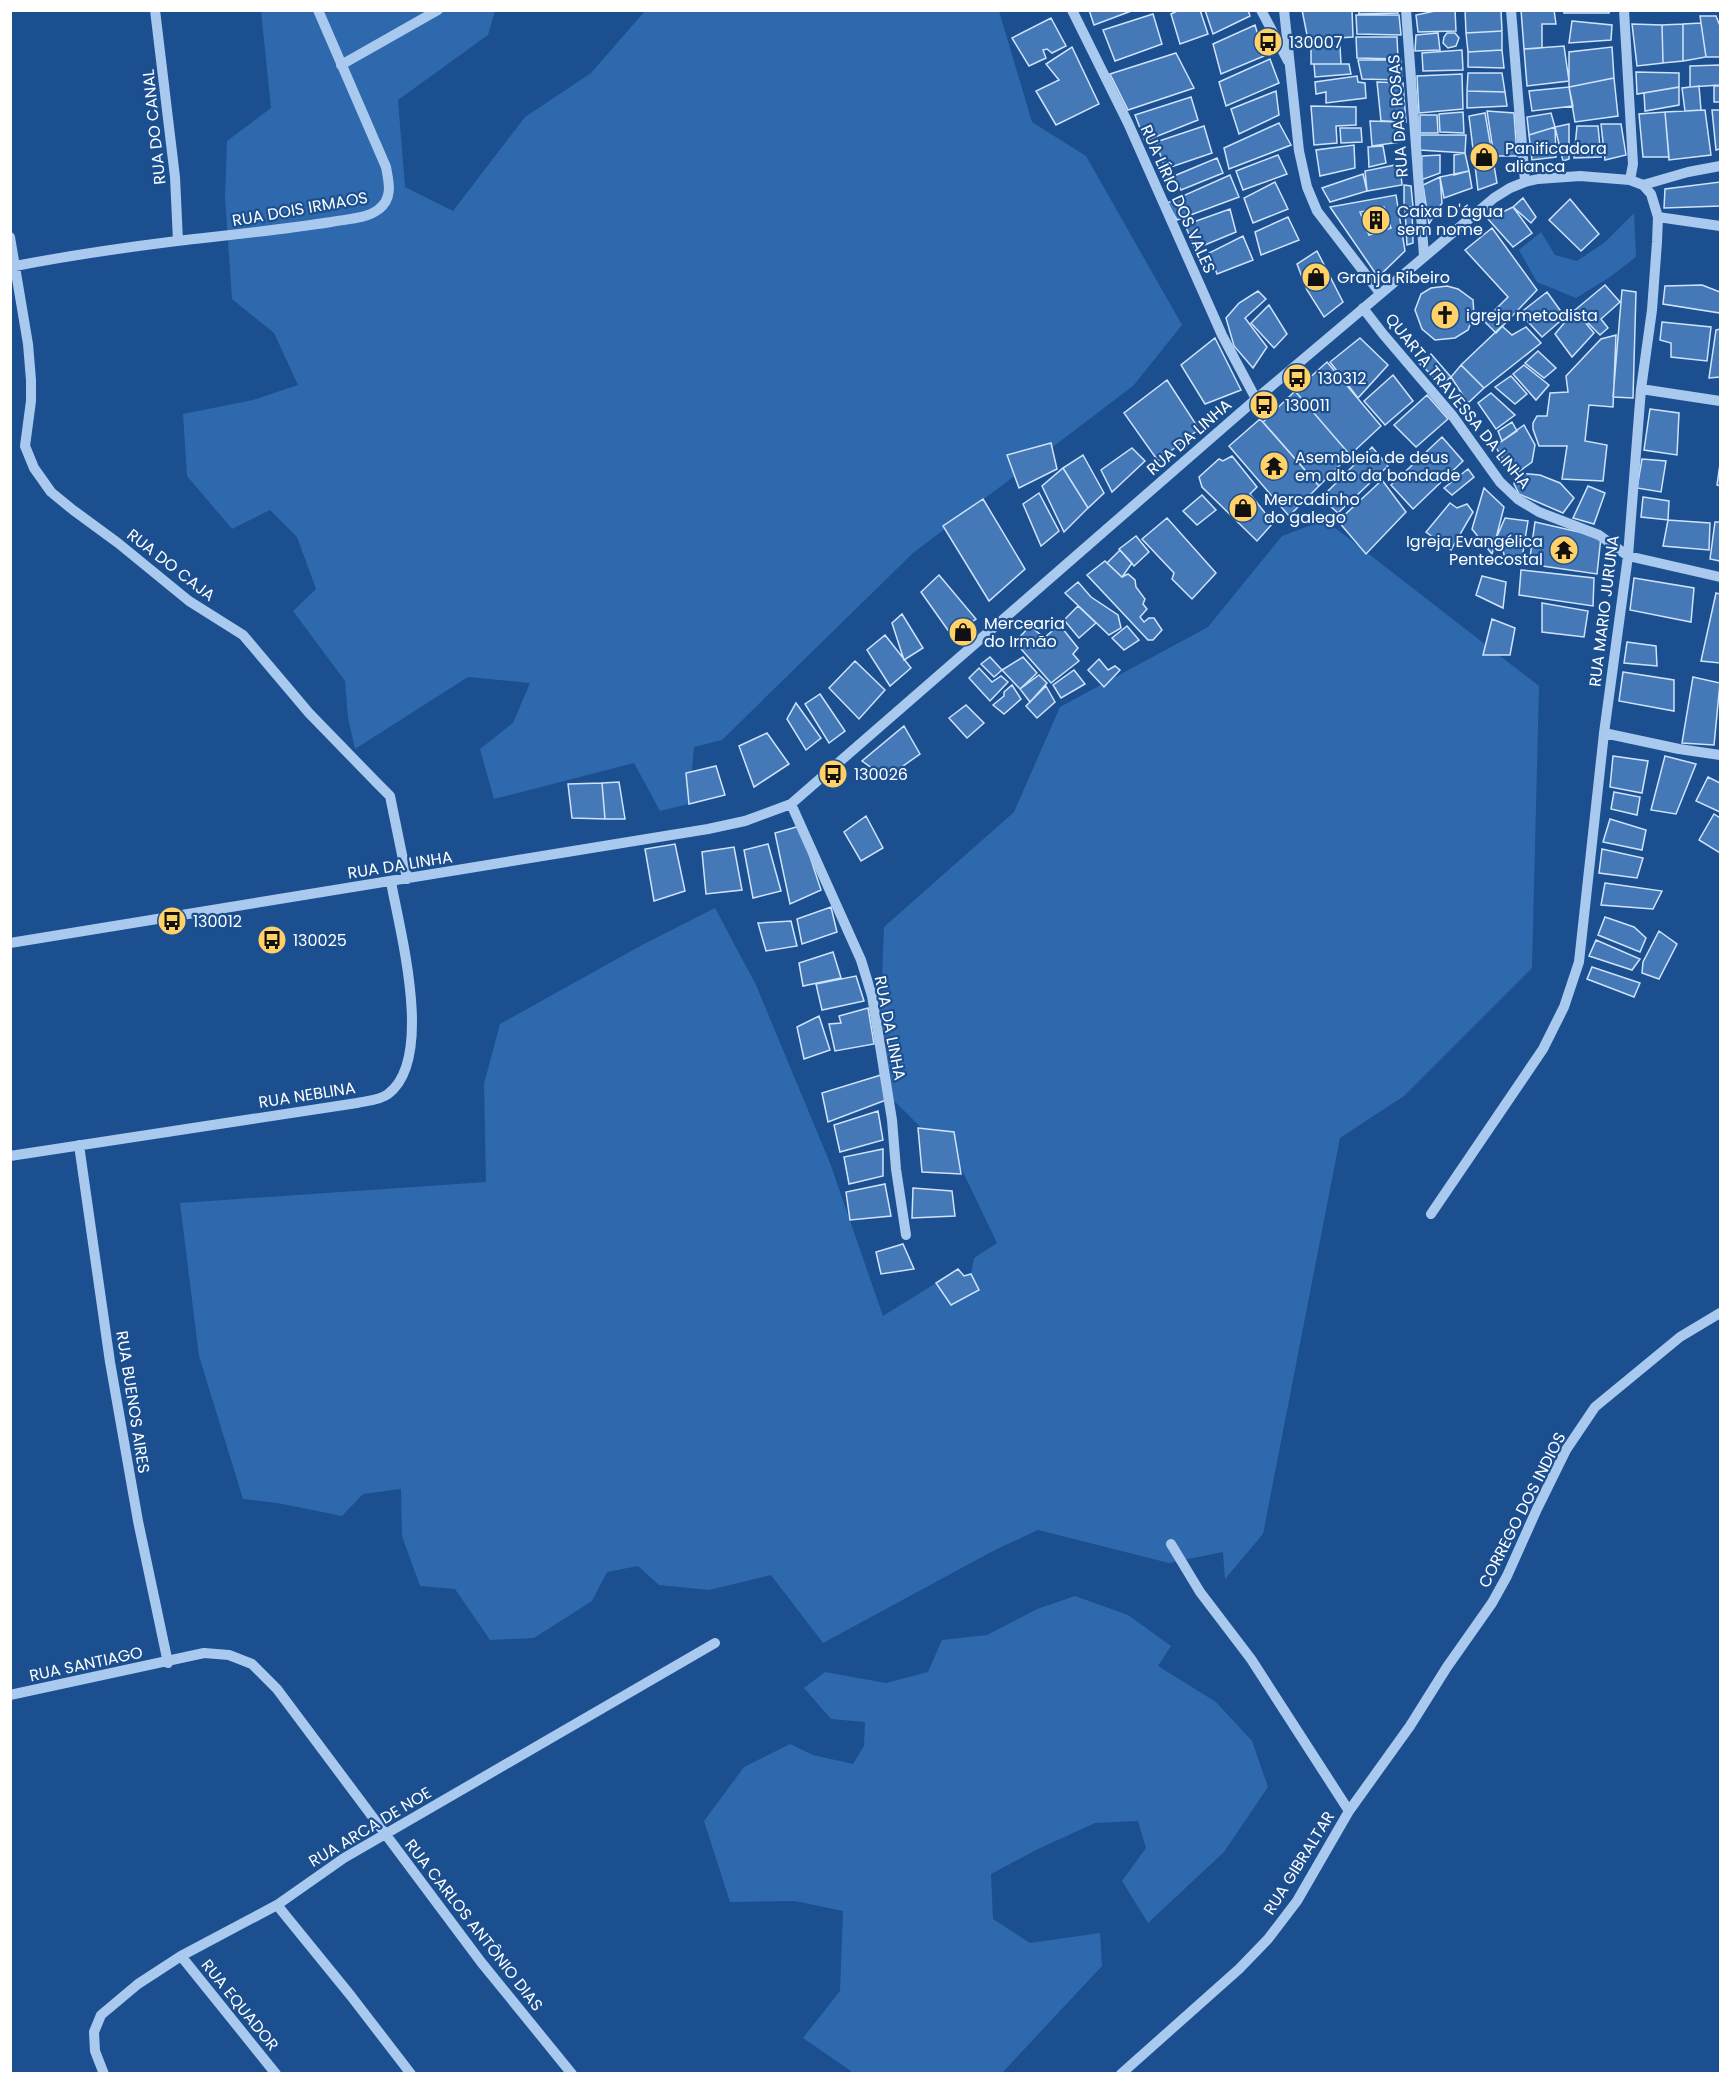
<svg xmlns="http://www.w3.org/2000/svg" width="1731" height="2084" viewBox="0 0 1731 2084" font-family="Poppins,sans-serif">
  <rect width="100%" height="100%" fill="#1b4f8f"/>
  <path fill="#2e69ad" d="M261,11H495L488,35L398,100L405,187L453,211L525,117L591,73L645,11H999L1032,122L1086,156L1182,325L1133,386L913,553L722,740L694,747L689,804L660,811L634,763L494,799L480,749L513,723L530,683L468,677L355,749L348,718L345,681L293,611L316,589L297,537L270,510L232,529L187,476L183,414L253,400L298,385L274,333L232,299L225,198L227,141L271,108Z
    M1634,213L1636,257L1610,277L1576,298L1537,282L1519,250L1541,232L1555,255L1577,261L1605,242Z
    M1325,520L1539,686L1532,968L1404,1096L1340,1138L1263,1534L1225,1579L1223,1552L1169,1563L1038,1530L993,1551L823,1643L771,1575L709,1590L659,1585L638,1566L607,1572L592,1601L534,1638L490,1640L455,1589L420,1586L402,1536L401,1489L363,1494L342,1516L277,1503L243,1499L199,1356L180,1203L486,1182L484,1084L500,1024L642,945L715,908L756,985L830,1163L883,1316L936,1283L951,1304L979,1290L971,1274L974,1258L997,1243L960,1166L878,1085L884,927L1014,812L1060,707L1208,627L1282,536Z
    M1075,1596L1128,1615L1171,1646L1158,1666L1216,1702L1252,1741L1268,1787L1224,1852L1148,1923L1122,1881L1146,1848L1138,1821L1095,1823L1038,1849L991,1874L993,1919L1030,1943L1100,1933L1102,1966L1002,2073H851V2071L803,2038L840,1991L843,1911L795,1901L730,1902L704,1821L744,1767L790,1744L813,1755L853,1764L864,1746L865,1722L831,1719L804,1688L825,1672L886,1683L928,1672L942,1640L987,1635L1037,1609Z"/>
  <path fill="#4478b7" stroke="#cfe3fa" stroke-width="1.5" d="M1089,10H1134L1094,25Z
    M1179,10H1200L1208,34L1180,44L1171,14Z
    M1205,10H1248L1250,16L1213,34Z
    M1302,10H1352L1353,37L1308,40Z
    M1359,10H1397L1398,13L1359,14Z
    M1440,10H1455L1456,31L1418,32L1416,15Z
    M1465,10H1501L1502,31L1466,33Z
    M1521,10H1554L1556,24H1542V48L1524,49Z
    M1565,10H1609V13H1564Z
    M1153,14L1162,44L1115,61L1103,30Z
    M1356,15H1399L1401,35L1357,34Z
    M1700,16H1716L1720,26V57H1706Z
    M1051,18L1066,46L1052,53L1047,49L1043,50L1046,58L1029,66L1012,38Z
    M1572,21L1612,25L1611,40L1569,43Z
    M1701,23L1706,57L1683,61V24Z
    M1632,24L1662,25L1663,63L1637,66Z
    M1683,24V61L1663,63L1662,25Z
    M1255,25L1264,56L1221,74L1213,44Z
    M1502,31V50L1468,52L1466,33Z
    M1438,33L1440,50L1415,51L1416,35Z
    M1447,33H1455L1459,38L1456,46L1448,48L1443,43L1444,37Z
    M1356,37H1397L1398,59L1357,58Z
    M1311,45L1340,46L1341,64H1311Z
    M1564,46L1569,81L1527,86L1524,49Z
    M1072,47L1099,104L1056,125L1036,91L1059,80L1046,64Z
    M1612,47L1614,78L1569,87V52Z
    M1462,50L1463,70L1423,71L1422,53Z
    M1502,50L1504,68L1468,67V52Z
    M1176,53L1194,88L1128,110L1110,74Z
    M1270,59L1279,83L1226,106L1219,82Z
    M1358,60H1401L1402,80L1362,79Z
    M1314,64H1349L1351,74L1315,77Z
    M1720,65V85L1690,87V66Z
    M1636,72L1679,73V87L1637,94Z
    M1468,73H1502L1505,92L1467,91Z
    M1462,74L1463,109L1419,113L1417,76Z
    M1357,76L1358,82L1365,83L1366,98L1326,103V92L1316,94L1315,82Z
    M1614,78L1618,116L1575,122L1569,87Z
    M1377,82L1403,83L1406,122L1381,121Z
    M1699,86L1701,110L1685,111L1682,88Z
    M1714,86H1720V102H1714Z
    M1569,87L1573,106L1532,111L1529,91Z
    M1679,87V105L1645,111L1644,93Z
    M1276,91L1279,115L1239,134L1231,109Z
    M1467,91L1505,92L1507,106L1467,108Z
    M1191,97L1198,120L1145,141L1135,115Z
    M1311,106L1356,107V125L1336,126L1337,143L1314,145Z
    M1705,110L1711,155L1669,160L1665,112Z
    M1712,110H1720V149L1716,150Z
    M1487,111L1514,113L1517,156H1494Z
    M1463,112L1464,133L1440,132L1439,114Z
    M1665,112L1669,157H1643L1639,114Z
    M1485,113L1497,183L1478,190L1469,116Z
    M1551,113L1555,127L1529,135L1527,117Z
    M1420,115H1437L1438,133H1420Z
    M1370,121L1400,122V142L1372,146Z
    M1279,123L1291,145L1229,169L1224,148Z
    M1569,124V159L1563,161L1555,127Z
    M1601,124H1621L1626,155L1605,160Z
    M1204,126L1212,153L1165,169L1156,142Z
    M1577,126H1598L1601,157L1574,158Z
    M1555,127L1556,157L1532,160L1529,135Z
    M1340,128H1361L1362,142L1341,143Z
    M1420,135H1466L1465,153L1420,150Z
    M1354,145L1355,168L1320,176L1316,150Z
    M1383,146L1386,163L1369,167L1368,147Z
    M1465,153L1469,171L1454,175V155Z
    M1278,155L1287,174L1243,190L1236,171Z
    M1440,155V173L1421,180L1422,156Z
    M1217,158L1223,173L1181,190L1174,176Z
    M1400,164L1402,185L1367,191L1365,171Z
    M1469,171L1472,188L1444,198L1440,177Z
    M1363,174L1367,191L1330,202L1322,188Z
    M1230,175L1239,197L1177,220L1167,203Z
    M1440,177L1442,203L1429,224L1423,185Z
    M1275,182L1288,209L1253,223L1244,198Z
    M1720,182V206L1664,208L1665,189Z
    M1404,185L1411,186L1413,207H1404Z
    M1396,195L1405,251L1378,277L1330,207Z
    M1523,198L1536,217L1531,223L1513,207Z
    M1570,199L1599,234L1581,251L1549,220Z
    M1384,207L1391,228L1369,235L1360,212Z
    M1513,207L1532,233L1513,247L1488,219Z
    M1230,209L1236,232L1195,249L1185,225Z
    M1405,209H1412L1413,243L1407,245Z
    M1288,217L1299,240L1261,255L1255,232Z
    M1492,228L1537,290L1496,333L1484,321L1508,297L1465,250Z
    M1243,236L1253,260L1217,274L1209,253Z
    M1317,251L1343,302L1324,317L1307,290L1297,264Z
    M1605,285L1620,302L1601,319L1608,328L1600,335L1575,310Z
    M1702,285L1720,292V313L1663,304L1665,286Z
    M1447,286L1458,289L1473,300L1474,315L1468,330L1455,338L1435,340L1422,329L1415,310L1421,294L1431,288Z
    M1622,290L1636,292L1633,398L1613,397Z
    M1258,291L1266,299L1245,318L1267,347L1253,368L1234,346L1226,318L1239,303Z
    M1547,292L1565,317L1542,337L1520,313Z
    M1269,305L1287,334L1274,348L1251,323Z
    M1575,310L1594,333L1572,357L1555,334Z
    M1662,322L1711,327L1707,361L1671,357V343L1660,340Z
    M1502,326L1512,335L1526,327L1541,343L1484,388L1461,365Z
    M1720,329V377L1709,378L1716,330Z
    M1616,335L1613,407L1589,405L1585,441L1607,445L1603,481L1562,479L1567,446H1539L1533,429V423L1537,416H1547L1550,393L1568,392L1566,376L1601,339Z
    M1215,338L1241,390L1205,404L1181,365Z
    M1360,338L1388,365L1358,398L1330,362Z
    M1538,351L1556,368L1544,378L1525,363Z
    M1431,354L1451,377L1441,384L1419,363Z
    M1327,362L1381,426L1350,455L1295,391Z
    M1461,365L1484,388L1468,403L1451,377Z
    M1524,365L1549,385L1536,400L1513,374Z
    M1393,375L1413,401L1385,425L1364,401Z
    M1511,376L1527,394L1515,404L1495,387Z
    M1167,380L1199,429L1158,461L1124,413Z
    M1295,391L1350,455L1319,486L1263,422Z
    M1491,393L1515,415L1496,429L1478,403Z
    M1427,395L1448,419L1416,447L1394,425Z
    M1650,409L1679,413L1677,455L1644,450Z
    M1260,419L1319,486L1289,516L1229,446Z
    M1512,422L1517,431L1502,441L1498,431Z
    M1524,425L1535,445L1532,462L1517,473L1503,459L1495,446Z
    M1442,437L1463,461L1413,509L1391,485Z
    M1051,443L1057,469L1019,488L1007,455Z
    M1372,447L1388,466L1338,513L1321,498Z
    M1132,448L1145,461L1112,492L1101,470Z
    M1083,455L1104,493L1088,508L1063,468Z
    M1232,456L1257,487L1250,494L1273,523L1257,541L1202,487L1199,477L1219,459L1223,461Z
    M1642,459L1666,461L1661,492L1637,488Z
    M1720,464V486L1717,485Z
    M1063,468L1088,508L1064,532L1042,486Z
    M1468,469L1474,477L1452,495L1444,488Z
    M1517,473L1540,475L1560,483L1574,498L1563,513L1519,494L1514,484Z
    M1382,480L1406,512L1366,554L1338,521Z
    M1588,486L1605,493L1594,524L1573,518Z
    M1484,488L1504,507L1492,554L1472,529Z
    M1039,493L1059,531L1041,546L1023,504Z
    M1202,495L1216,510L1197,525L1183,511Z
    M1643,497L1669,501L1668,520L1641,517Z
    M983,499L1025,569L989,601L943,526Z
    M1450,503L1457,508L1467,504L1473,512L1451,550L1426,532Z
    M1167,518L1216,573L1192,599L1172,579L1174,573L1142,539Z
    M1505,518L1528,521L1522,558L1505,559L1502,546L1495,541Z
    M1668,520L1710,523L1709,550L1663,546Z
    M1535,522L1601,537L1597,574L1529,564Z
    M1715,522H1720V561L1710,559Z
    M1136,536L1149,552L1134,566L1119,549Z
    M1120,550L1132,563L1122,577L1107,563Z
    M1105,561L1122,577L1128,574L1135,580L1136,587L1145,599L1143,604L1147,609L1140,617L1144,622L1149,618H1154L1162,630L1153,640H1148L1087,575Z
    M1521,570L1594,578L1593,606L1519,595Z
    M939,575L976,619L952,636L921,592Z
    M1482,576L1506,582L1503,608L1476,595Z
    M1634,578L1694,588L1691,622L1630,610Z
    M1078,582L1091,597L1118,615L1121,628L1109,635L1065,593Z
    M1716,593L1720,594V663L1701,661Z
    M1542,603L1588,611L1584,637L1542,632Z
    M1078,606L1096,623L1079,638L1064,620Z
    M902,614L923,648L904,660L892,623Z
    M1492,619L1515,628L1510,655H1483Z
    M1030,626L1041,635L1045,637L1057,627L1062,628L1078,648L1073,654L1079,661L1051,683L1015,642Z
    M1127,626L1139,640L1124,650L1112,638Z
    M885,635L911,668L890,686L867,650Z
    M1627,642L1656,646L1657,666L1624,663Z
    M990,657L1002,670L994,677L981,664Z
    M1023,657L1037,673L1020,689L1002,670Z
    M1099,659L1108,670L1115,666L1120,670L1104,687L1088,670Z
    M855,661L885,690L859,719L829,688Z
    M979,668L992,682L1001,676L1008,682L990,701L969,678Z
    M1074,670L1085,684L1061,698L1053,685Z
    M1623,672L1674,680V711L1619,701Z
    M1039,675L1047,683L1030,702L1020,689Z
    M1693,677L1720,683L1714,745L1682,743Z
    M1012,685L1021,699L1004,714L993,705L1004,696V692Z
    M1046,686L1055,702L1037,718L1026,706Z
    M820,694L845,731L829,743L805,704Z
    M796,703L821,738L806,750L787,719Z
    M966,705L984,723L967,738L949,718Z
    M904,726L920,754L886,778L862,761Z
    M767,733L789,764L754,787L739,746Z
    M1613,756L1648,761L1642,793L1610,787Z
    M1665,756L1696,764L1676,814L1651,810Z
    M716,766L725,795L689,804L686,773Z
    M1708,777L1720,783V812L1696,801Z
    M619,782L625,819H605L602,783Z
    M602,783L605,819L572,818L568,784Z
    M1614,792L1640,797L1637,815L1611,809Z
    M1714,814L1720,818V853L1699,840Z
    M866,816L883,848L861,861L844,832Z
    M1610,819L1646,830L1642,850L1603,842Z
    M800,826L821,890L790,904L775,833Z
    M675,844L685,891L654,901L645,849Z
    M768,844L781,891L753,898L744,850Z
    M734,847L742,890L706,894L702,852Z
    M1602,849L1643,858L1637,878L1599,873Z
    M1605,883L1662,891L1653,909L1601,905Z
    M831,907L837,932L802,944L797,919Z
    M1605,917L1634,927L1646,938L1640,952L1598,935Z
    M791,921L797,946L766,951L758,923Z
    M1659,931L1677,944L1659,979L1642,973L1643,962Z
    M1596,940L1640,959L1632,970L1589,956Z
    M833,952L841,978L803,986L799,963Z
    M1592,967L1640,983L1634,997L1587,979Z
    M856,976L864,1001L822,1010L816,984Z
    M868,1008L874,1044L835,1051L829,1024L841,1023L839,1016Z
    M819,1016L830,1050L804,1059L797,1027Z
    M881,1075L886,1100L828,1122L822,1093Z
    M878,1111L883,1140L840,1152L834,1125Z
    M918,1128L954,1132L961,1174L922,1172Z
    M883,1149V1176L849,1184L844,1157Z
    M885,1184L891,1216L850,1220L846,1192Z
    M913,1188L952,1191L955,1216L912,1218Z
    M903,1244L914,1269L881,1274L876,1252Z
    M958,1269L964,1276L971,1274L979,1290L951,1305L936,1283Z"/>
  <g fill="none" stroke-linecap="round" stroke-linejoin="round">
    <path stroke="#a9c9ee" stroke-width="10" d="M155,10L175,177L178,241
      M1072,10L1128,123L1222,335L1256,399
      M1261,10L1288,61
      M1284,10L1299,151L1307,187L1317,211L1380,293
      M1406,10L1424,256
      M1511,10L1525,182
      M1624,10L1633,164L1630,180
      M341,65L438,10
      M1643,185L1688,172L1720,166
      M1658,217L1720,226
      M10,237L28,344L31,380V401L25,446L34,468L51,492L73,510L118,543L189,601L243,635L309,713L377,783L390,796L407,879
      M10,267C66,256 121,248 177,241C229,235 280,230 331,222C346,219 367,219 379,209C393,198 389,183 386,167L318,10
      M1363,308L1383,334L1452,415L1500,482L1519,500L1539,512L1599,535L1628,556L1720,577
      M1641,389L1720,401
      M1604,733L1679,749L1720,755
      M791,804L861,960L872,996L892,1120L896,1169L906,1235
      M10,943L708,829L745,821L791,804L1256,399L1494,198L1510,188L1525,182L1538,179L1580,176L1630,180L1643,185L1651,194L1658,217L1657,242L1652,310L1641,389L1628,556L1604,733L1579,962L1564,1007L1543,1049L1431,1214
      M79,1145L110,1362L138,1521L168,1663
      M10,1156L357,1103C366,1101 381,1100 388,1094C435,1059 400,932 391,882
      M1171,1544L1200,1592L1251,1659L1349,1811
      M10,1695L204,1653L229,1655L252,1664L277,1689L481,1962L572,2074
      M277,1905L351,1996L411,2074
      M181,1956L276,2074
      M104,2074L95,2051L94,2032L101,2015L138,1984L181,1956L277,1905L344,1858L715,1643
      M1121,2074L1239,1969L1268,1939L1297,1901L1349,1811L1410,1726L1447,1667L1492,1603L1507,1576L1537,1509L1566,1450L1595,1407L1680,1337L1720,1313"/>
  </g>
  <defs>
    <g id="bus-disc" transform="scale(1.5)"><circle r="9.5" fill="#ffd166" stroke="#1b4f8f"/><path d="M-5-6H5V4H4V6H2V4H-2V6H-4V4H-5ZM-3.5-4V0h7V-4ZM-3.5 1.2v1.5H-2V1.2ZM2 1.2v1.5H3.5V1.2Z" fill="#111"/></g>
    <g id="shop-disc" transform="scale(1.5)"><circle r="9.5" fill="#ffd166" stroke="#1b4f8f"/><path d="M-5-2.5h2.3a2.7 3.5 0 0 1 5.4 0H5L5.5 6h-11ZM-1.5-2.5h3a1.5 2.3 0 0 0-3 0Z" fill="#111"/></g>
    <g id="building-disc" transform="scale(1.5)"><circle r="9.5" fill="#ffd166" stroke="#1b4f8f"/><path d="M-4-6H4V6H1V3H-1V6H-4ZM-2.5-4.3h1.7v1.8h-1.7ZM.8-4.3h1.7v1.8H.8ZM-2.5-1h1.7V.8h-1.7ZM.8-1h1.7V.8H.8Z" fill="#111"/></g>
    <g id="church-disc" transform="scale(1.5)"><circle r="9.5" fill="#ffd166" stroke="#1b4f8f"/><path d="M-1.2-6h2.4v3.5h3.3v2.4h-3.3V6h-2.4V-.1h-3.3v-2.4h3.3Z" fill="#111"/></g>
    <g id="temple-disc" transform="scale(1.5)"><circle r="9.5" fill="#ffd166" stroke="#1b4f8f"/><path d="M0-6L5-2H3V0L6.5 2.5H4V6H1.5V3h-3V6H-4V2.5H-6.5L-3 0V-2H-5Z" fill="#111"/></g>
  </defs>
  <g fill-rule="evenodd">
    <use href="#bus-disc" x="1268" y="42"/>
    <use href="#shop-disc" x="1484" y="157"/>
    <use href="#building-disc" x="1376" y="220"/>
    <use href="#shop-disc" x="1316" y="277"/>
    <use href="#church-disc" x="1445" y="315"/>
    <use href="#bus-disc" x="1297" y="378"/>
    <use href="#bus-disc" x="1264" y="405"/>
    <use href="#temple-disc" x="1274" y="466"/>
    <use href="#shop-disc" x="1243" y="508"/>
    <use href="#temple-disc" x="1564" y="550"/>
    <use href="#shop-disc" x="963" y="632"/>
    <use href="#bus-disc" x="833" y="774"/>
    <use href="#bus-disc" x="172" y="921"/>
    <use href="#bus-disc" x="272" y="940"/>
  </g>
  <g text-anchor="middle" dominant-baseline="central" stroke-width="4.5" stroke-linejoin="round" paint-order="stroke">
    <g font-size="16" fill="#fff" stroke="#1b4f8f" text-anchor="start">
      <text x="1289" y="42">130007</text>
      <text x="1505" y="148">Panificadora<tspan x="1505" dy="18">alianca</tspan></text>
      <text x="1397" y="211">Caixa D'água<tspan x="1397" dy="18">sem nome</tspan></text>
      <text x="1337" y="277">Granja Ribeiro</text>
      <text x="1466" y="315">igreja metodista</text>
      <text x="1318" y="378">130312</text>
      <text x="1285" y="405">130011</text>
      <text x="1295" y="457">Asembleia de deus<tspan x="1295" dy="18">em alto da bondade</tspan></text>
      <text x="1264" y="499">Mercadinho<tspan x="1264" dy="18">do galego</tspan></text>
      <text x="1543" y="541" text-anchor="end">Igreja Evangélica<tspan x="1543" dy="18">Pentecostal</tspan></text>
      <text x="984" y="623">Mercearia<tspan x="984" dy="18">do Irmão</tspan></text>
      <text x="854" y="774">130026</text>
      <text x="193" y="921">130012</text>
      <text x="293" y="940">130025</text>
    </g>
    <g font-size="16" fill="#fff" stroke="#1b4f8f">
      <text transform="translate(1398 116) rotate(-94)">RUA DAS ROSAS</text>
      <text transform="translate(154 127) rotate(-96)">RUA DO CANAL</text>
      <text transform="translate(1178 199) rotate(66)">RUA LÍRIO DOS VALES</text>
      <text transform="translate(300 209) rotate(-10)">RUA DOIS IRMAOS</text>
      <text transform="translate(1458 401) rotate(51)">QUARTA TRAVESSA DA LINHA</text>
      <text transform="translate(1189 437) rotate(-41)">RUA DA LINHA</text>
      <text transform="translate(171 565) rotate(38)">RUA DO CAJA</text>
      <text transform="translate(1604 611) rotate(-83)">RUA MARIO JURUNA</text>
      <text transform="translate(400 865) rotate(-9)">RUA DA LINHA</text>
      <text transform="translate(890 1028) rotate(79)">RUA DA LINHA</text>
      <text transform="translate(307 1095) rotate(-9)">RUA NEBLINA</text>
      <text transform="translate(133 1402) rotate(81)">RUA BUENOS AIRES</text>
      <text transform="translate(1522 1510) rotate(-63)">CORREGO DOS INDIOS</text>
      <text transform="translate(86 1664) rotate(-12)">RUA SANTIAGO</text>
      <text transform="translate(370 1827) rotate(-31)">RUA ARCA DE NOE</text>
      <text transform="translate(1299 1863) rotate(-58)">RUA GIBRALTAR</text>
      <text transform="translate(474 1925) rotate(52)">RUA CARLOS ANTÔNIO DIAS</text>
      <text transform="translate(240 2005) rotate(51)">RUA EQUADOR</text>
    </g>
  </g>
  <rect width="1731" height="2084" fill="none" stroke="#ffffff" stroke-width="24"/>
</svg>
